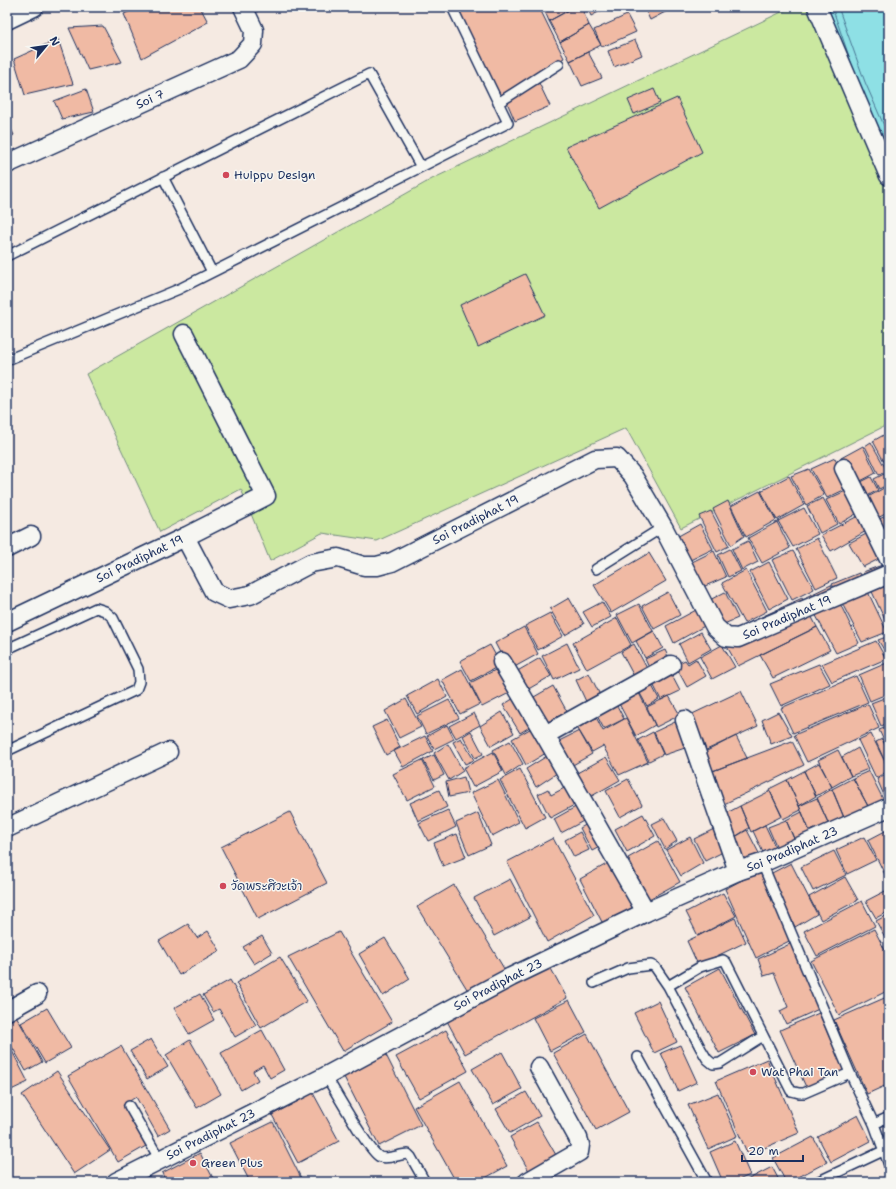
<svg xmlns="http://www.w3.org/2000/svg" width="896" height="1189" viewBox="0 0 896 1189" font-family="'Shantell Sans','Playpen Sans Thai',sans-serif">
  <rect width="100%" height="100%" fill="#f5eae2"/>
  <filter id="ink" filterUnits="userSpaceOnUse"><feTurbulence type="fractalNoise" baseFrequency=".025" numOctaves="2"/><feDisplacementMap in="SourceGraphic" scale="8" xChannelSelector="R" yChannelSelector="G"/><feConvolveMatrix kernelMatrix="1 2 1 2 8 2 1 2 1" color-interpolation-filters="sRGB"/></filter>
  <g filter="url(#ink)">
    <path fill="#cbe8a0" stroke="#738c7f" d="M792,7H811L889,182V424L681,528L626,428L377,541L322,533L270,561L241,489L160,532L86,374L432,179Z"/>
    <path fill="#8ee0e5" stroke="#6099af" d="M822,7H889V174Z"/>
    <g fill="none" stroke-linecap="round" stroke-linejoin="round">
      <path stroke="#497694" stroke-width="1" d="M832,7L852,65
        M838,7L865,82L889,137"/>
    </g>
    <path fill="#f0baa4" stroke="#1b2f5e" d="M139,7H200L208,22L142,58L124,14Z
      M456,7H539L564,58L500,96Z
      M543,7H574L549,21Z
      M575,7H581L589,25L560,42L549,21Z
      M587,7H608L591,16Z
      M644,7H668L669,10L650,20Z
      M627,15L636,32L602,47L594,30Z
      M589,25L601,45L570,61L560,42Z
      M103,26L122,62L88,70L69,28Z
      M58,39L73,84L25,95L14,59Z
      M635,40L642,55L614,67L608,51Z
      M588,52L602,78L582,86L570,61Z
      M539,83L550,106L515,121L506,100Z
      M86,89L94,112L62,119L54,101Z
      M654,89L660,103L634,114L628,100Z
      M677,98L702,152L599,208L566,147Z
      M7,121L14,135L7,139Z
      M525,274L545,315L478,347L460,305Z
      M889,432V469H888L873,441Z
      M871,442L887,471L879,475L865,446Z
      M863,446L876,473L855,484L841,458Z
      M835,458L850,487L827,498L811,469Z
      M809,469L824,495L806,505L791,476Z
      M888,472L889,475V484L879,489L874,479Z
      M789,476L804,505L777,520L761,491Z
      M871,477L878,490L862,499L855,485Z
      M889,485V512L872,521L863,500Z
      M850,489L861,511L839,524L826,500Z
      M760,491L776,520L746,537L731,506Z
      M823,498L837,524L820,533L807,506Z
      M728,501L744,536L731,545L713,509Z
      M804,508L818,534L793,547L778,521Z
      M711,511L729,546L717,552L699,516Z
      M889,514V551L874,522Z
      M860,515L868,530L831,551L821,535Z
      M777,522L790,548L762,563L748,538Z
      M700,524L713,549L684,563L673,539Z
      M870,532L883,557L863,567L849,543Z
      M817,538L837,578L816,588L796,549Z
      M748,541L758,562L742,570L732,549Z
      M730,549L741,571L728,577L718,555Z
      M714,551L726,577L698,589L686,565Z
      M793,551L814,589L792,600L772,560Z
      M649,553L666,581L611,613L594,585Z
      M769,562L788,599L769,609L750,572Z
      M885,564L889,572V629L863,572Z
      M746,570L767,611L744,623L722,583Z
      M859,573L887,632L862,642L832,584Z
      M831,585L859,643L836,653L806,597Z
      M668,592L680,615L654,629L642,606Z
      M725,592L738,618L717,627L706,602Z
      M569,598L584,624L565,635L550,609Z
      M802,598L817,627L738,666L721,636Z
      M602,602L611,617L592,627L583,612Z
      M639,604L653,631L632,643L617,615Z
      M698,609L708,624L674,643L666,626Z
      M550,613L563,636L538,650L525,626Z
      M617,618L631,645L587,669L573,643Z
      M524,627L538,654L509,670L495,643Z
      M817,627L830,650L773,678L760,655Z
      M654,631L663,648L645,658L636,641Z
      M701,632L711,649L688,662L679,644Z
      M889,636V658L878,640Z
      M876,641L886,659L832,682L822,664Z
      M567,643L579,668L554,680L542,656Z
      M634,644L650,674L637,682L621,652Z
      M490,645L501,665L471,681L460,661Z
      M722,645L735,667L712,679L700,657Z
      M665,650L671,663L651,672L645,659Z
      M540,658L551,676L525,691L514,673Z
      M696,659L706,676L687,687L675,665L685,660L688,664Z
      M889,662V693L870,701L859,675Z
      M819,664L830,684L781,706L770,684Z
      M503,666L515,690L482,707L470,683Z
      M668,668L680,691L661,700L650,678Z
      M462,669L480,704L460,714L442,680Z
      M589,673L603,701L589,708L576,680Z
      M856,676L868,702L793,733L781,708Z
      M438,679L447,697L417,714L407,696Z
      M649,680L659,699L647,706L637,688Z
      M553,686L571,719L546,732L527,701Z
      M636,687L655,725L636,736L616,698Z
      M741,691L758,726L702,752L688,716Z
      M519,695L536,723L520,733L503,705Z
      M669,696L680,715L656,727L647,707Z
      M889,696V723L881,726L871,703Z
      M613,698L624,719L604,729L594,710Z
      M406,699L421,727L399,738L385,711Z
      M449,700L459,718L426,734L417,716Z
      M868,704L879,728L807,762L794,735Z
      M502,712L514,733L491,746L480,726Z
      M778,712L792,736L771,744L762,720Z
      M474,713L480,725L456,738L449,726Z
      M594,713L603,731L626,718L648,762L619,775L603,746L592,752L575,724Z
      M387,720L400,747L386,755L372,727Z
      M675,722L688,747L664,755L654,732Z
      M447,725L454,739L434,749L427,736Z
      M537,725L551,750L526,765L512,739Z
      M889,726V752L879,730Z
      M471,731L483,754L475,758L463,736Z
      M579,731L592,754L571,766L557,742Z
      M653,732L663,754L649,761L638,740Z
      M871,734L889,770L876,778L858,740Z
      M425,736L433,751L403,767L394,751Z
      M736,736L747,758L710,772L701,754Z
      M461,738L474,760L465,764L453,742Z
      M882,739L889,753L888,768L876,742Z
      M510,741L523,764L506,775L493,750Z
      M792,741L804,765L724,804L710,772Z
      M448,744L463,771L449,780L434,753Z
      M858,748L868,769L851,776L842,757Z
      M838,750L851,776L832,787L818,760Z
      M493,752L503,771L473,787L463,768Z
      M434,755L444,775L434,780L423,760Z
      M547,756L557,773L536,787L526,769Z
      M606,757L620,780L590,797L577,773Z
      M422,760L435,786L407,800L393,774Z
      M819,763L832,787L816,796L804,771Z
      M520,769L545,817L525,828L500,780Z
      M804,771L816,796L799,806L787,780Z
      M869,771L884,801L869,808L853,778Z
      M889,772V799L886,800L877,779Z
      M464,777L468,793L449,797L446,782Z
      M853,778L869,808L845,820L832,789Z
      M628,779L642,805L620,817L606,791Z
      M498,780L519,822L492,836L471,793Z
      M787,780L801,810L783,819L769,789Z
      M570,785L580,802L550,818L538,794L548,789L551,795Z
      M832,789L845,820L830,827L817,798Z
      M439,790L447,807L418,821L410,803Z
      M770,791L782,816L751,832L740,806Z
      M817,798L830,827L812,836L799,806Z
      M581,804L589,818L561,833L554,819Z
      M740,806L749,828L730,840L723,815Z
      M448,810L456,827L428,841L419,823Z
      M290,812L327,883L258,919L221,847Z
      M802,812L810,833L795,841L786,820Z
      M478,813L491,845L469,855L456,823Z
      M643,814L655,836L627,852L615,829Z
      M664,818L677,841L665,849L652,824Z
      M786,820L795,841L778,850L768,827Z
      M593,821L605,844L592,851L580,828Z
      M765,825L778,853L766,859L753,831Z
      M718,827L729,849L705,861L694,839Z
      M889,829V883L868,840Z
      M747,830L762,859L740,867L730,840Z
      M580,832L589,850L574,857L565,840Z
      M457,834L466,857L443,866L434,843Z
      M690,837L703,863L681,876L666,850Z
      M864,837L876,860L847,874L836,850Z
      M553,838L594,915L547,942L507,862Z
      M658,841L680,882L649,899L628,858Z
      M834,851L846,875L813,891L801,867Z
      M612,861L637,906L603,924L580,879Z
      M791,863L817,914L795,927L770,874Z
      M761,870L791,940L756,958L725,889Z
      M845,877L858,900L821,920L809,897Z
      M510,879L530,917L494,936L474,898Z
      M454,885L506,972L470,994L417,907Z
      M889,889V911L876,918L866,901Z
      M723,893L736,916L698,936L686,912Z
      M862,901L875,926L817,956L804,931Z
      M889,914V937L886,939L876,921Z
      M735,918L746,942L698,965L687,941Z
      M188,924L197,938L208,931L220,951L179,975L159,941Z
      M874,929L889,958V990L839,1015L811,961Z
      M339,932L392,1022L343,1051L288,957Z
      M262,936L272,953L254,964L243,947Z
      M385,938L410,979L383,996L359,954Z
      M792,943L821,1008L786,1024L780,1011L788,1007L774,973L764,976L758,959Z
      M280,957L307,1001L261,1028L236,983Z
      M549,965L567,998L465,1054L447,1021Z
      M720,968L755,1035L719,1053L685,987Z
      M230,980L256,1025L235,1037L219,1009L213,1012L203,995Z
      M200,994L214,1020L189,1034L174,1008Z
      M889,996V1084L867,1094L834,1020Z
      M569,1000L586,1032L550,1051L533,1018Z
      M658,1001L677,1042L654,1053L634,1013Z
      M47,1008L71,1048L45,1063L21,1023Z
      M14,1012L42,1062L26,1071L7,1038V1016Z
      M819,1013L844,1071L806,1087L780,1030Z
      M262,1030L284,1070L270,1078L263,1065L253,1071L258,1080L241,1090L221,1053Z
      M446,1030L468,1071L419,1098L396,1057Z
      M587,1034L629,1112L596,1130L553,1053Z
      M151,1039L168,1067L147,1079L130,1051Z
      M190,1040L221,1094L197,1108L166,1055Z
      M680,1045L697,1082L678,1091L661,1053Z
      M121,1046L170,1129L158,1136L136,1097L123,1105L146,1146L118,1162L68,1076Z
      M10,1047L28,1082L7,1092V1049Z
      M502,1052L522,1089L493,1105L472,1069Z
      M385,1053L421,1125L379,1146L343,1075Z
      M767,1059L799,1133L748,1155L716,1081Z
      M57,1071L110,1150L74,1174L22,1095Z
      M460,1081L507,1166L478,1182H456L414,1107Z
      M526,1092L540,1116L510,1133L496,1109Z
      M313,1093L339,1141L298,1163L272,1115Z
      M718,1093L737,1136L708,1149L688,1105Z
      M858,1115L871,1141L831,1162L818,1137Z
      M273,1122L303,1182H250L230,1143Z
      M537,1122L556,1155L529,1171L510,1137Z
      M813,1137L827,1162L789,1182H786L773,1158Z
      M735,1141L750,1175L734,1182H723L710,1152Z
      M200,1153L215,1182H166L162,1173Z
      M772,1167L780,1182H743Z"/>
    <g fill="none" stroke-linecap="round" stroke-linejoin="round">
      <g stroke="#1b2f5e" stroke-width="12">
        <path id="lane" d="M498,103L559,64
          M421,167L508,123L452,7
          M163,177L212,272
          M7,256L369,74L421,167L179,289L7,360
          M596,569L663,527
          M7,649L96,608L105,611L113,618L138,669L139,682L136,690L7,751
          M762,863L850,1073L874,1124L889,1165
          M594,983L628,968L651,965L655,967L668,986
          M763,1036L720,1063L713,1064L707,1059L701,1049L668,986L700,967L723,960L726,962L791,1091L799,1093H804L850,1073
          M638,1057L707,1182
          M326,1076C334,1089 369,1152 380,1157C388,1160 400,1154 408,1154L411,1157L425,1182
          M129,1106L160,1160
          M874,1124L889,1117
          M817,1182L883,1151"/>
      </g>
      <g stroke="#1b2f5e" stroke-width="21">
        <g id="street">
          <path d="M817,7L889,176"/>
          <path d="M7,20L34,7"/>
          <path id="s1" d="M7,164L239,59L253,44L254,30L243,7"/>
          <path d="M184,334L266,496L185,537"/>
          <path d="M844,468L889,559"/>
          <path d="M7,548L31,536"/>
          <path id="s2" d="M7,622L185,537L214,592L229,599L250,595L311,563L338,558L364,566H377L392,562L595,459L617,458L633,476L663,527L715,627L726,637L738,638L889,574"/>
          <path d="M502,662L545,735L646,912"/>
          <path d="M685,720L738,871"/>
          <path d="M545,735L671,665"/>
          <path d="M7,828L168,752"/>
          <path d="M7,1011L37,994"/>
          <path id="s3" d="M116,1182L326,1076L511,977L646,912L738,871L762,863L889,807"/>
          <path d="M527,1182L579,1152L580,1145L578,1138L539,1067"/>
        </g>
      </g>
      <use href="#lane" stroke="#f6f6f2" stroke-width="9"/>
      <use href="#street" stroke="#f6f6f2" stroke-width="18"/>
    </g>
  </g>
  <g fill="#d1495b" stroke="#f6f6f2" stroke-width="1.5">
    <circle cx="226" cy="175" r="4"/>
    <circle cx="223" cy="886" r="4"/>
    <circle cx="753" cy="1072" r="4"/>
    <circle cx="193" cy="1163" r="4"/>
  </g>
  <g text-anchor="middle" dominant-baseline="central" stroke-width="3" stroke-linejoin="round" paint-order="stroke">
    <g font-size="12" fill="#1b2f5e" stroke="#f6f6f2">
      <text stroke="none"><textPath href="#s1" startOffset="157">Soi 7</textPath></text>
      <text stroke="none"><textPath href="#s2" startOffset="543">Soi Pradiphat 19</textPath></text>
      <text stroke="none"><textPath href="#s2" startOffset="147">Soi Pradiphat 19</textPath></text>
      <text stroke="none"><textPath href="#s2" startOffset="975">Soi Pradiphat 19</textPath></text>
      <text stroke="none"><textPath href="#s3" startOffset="754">Soi Pradiphat 23</textPath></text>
      <text stroke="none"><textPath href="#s3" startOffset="430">Soi Pradiphat 23</textPath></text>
      <text stroke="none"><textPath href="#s3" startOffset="106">Soi Pradiphat 23</textPath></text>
    </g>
    <g font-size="12" fill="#1b2f5e" stroke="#f6f6f2" text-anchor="start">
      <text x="234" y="175">Huippu Design</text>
      <text x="231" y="886">วัดพระศิวะเจ้า</text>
      <text x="761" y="1072">Wat Phai Tan</text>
      <text x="201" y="1163">Green Plus</text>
    </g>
  </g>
  <rect width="896" height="1189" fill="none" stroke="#f6f6f2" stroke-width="24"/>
  <rect x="12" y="12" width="872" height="1165" fill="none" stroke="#1b2f5e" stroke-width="1.5" filter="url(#ink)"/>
  <g transform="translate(46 46) rotate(61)" stroke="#f6f6f2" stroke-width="3" paint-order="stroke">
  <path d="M0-3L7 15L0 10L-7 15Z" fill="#1b2f5e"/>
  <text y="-6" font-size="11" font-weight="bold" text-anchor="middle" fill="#1b2f5e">N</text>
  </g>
  <path d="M742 1155v6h61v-6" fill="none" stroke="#1b2f5e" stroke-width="2"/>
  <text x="748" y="1155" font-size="12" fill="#1b2f5e" stroke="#f6f6f2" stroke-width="3" paint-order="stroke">20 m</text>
</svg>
